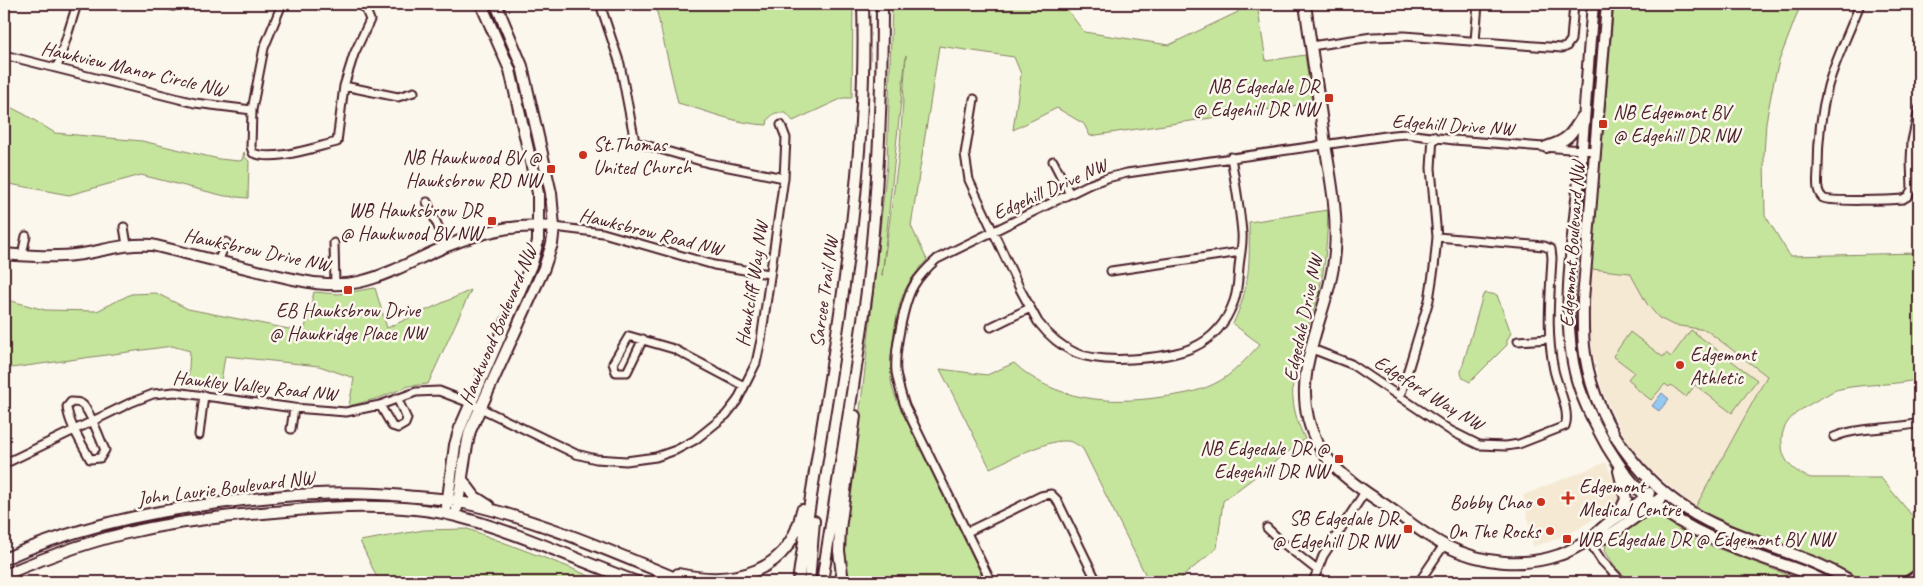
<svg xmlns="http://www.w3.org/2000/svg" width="1923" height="586" viewBox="0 0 1923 586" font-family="Caveat,sans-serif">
  <rect width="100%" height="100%" fill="#fbf7ec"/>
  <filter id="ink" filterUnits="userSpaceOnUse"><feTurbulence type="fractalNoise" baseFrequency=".02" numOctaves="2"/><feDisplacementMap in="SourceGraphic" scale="10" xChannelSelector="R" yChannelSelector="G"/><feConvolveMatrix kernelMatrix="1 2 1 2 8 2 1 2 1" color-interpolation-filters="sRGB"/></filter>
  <g filter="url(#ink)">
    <path fill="#f6e9d4" d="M1591,269L1630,273L1647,304L1659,318L1706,330L1767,376L1695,508L1648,468L1629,445L1611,411L1602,390L1592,351L1589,324Z
      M1606,462L1622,501L1575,531L1551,541L1533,546L1523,495Z"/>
    <path fill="#c5e59d" stroke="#888264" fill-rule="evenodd" d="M608,4H853L852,98H843L793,121L786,113H775L768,119L767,125C737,124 707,111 678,103L656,8L609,7Z
      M892,4H1063L1084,32L1169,45L1238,12L1237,4H1257L1266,61L1305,55L1312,103L1090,136L1084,124L1057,108L1013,130L1021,74L1014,57L939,46L911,226L927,260C918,269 910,280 904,292C895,313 888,364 892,387C894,393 896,399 899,405L985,582H848L843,545L864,378L887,165ZM906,55L900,146L882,276V275Z
      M1614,4H1801L1779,61L1773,85L1766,122L1764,155L1765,215L1790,256L1919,253V379C1893,386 1866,383 1840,389C1833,390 1826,396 1819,399C1800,410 1779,420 1782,446C1783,463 1796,473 1811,478H1881L1919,524V565L1898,582H1864L1849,572L1821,558L1748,532L1695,508L1767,376L1706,330L1673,325L1659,318L1647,304L1630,273L1591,269Z
      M4,107L12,108L24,114L55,133L142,141L219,159L239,161L242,160L244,152L245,157L249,161L248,198L225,196L141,175L69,195L4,183Z
      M1328,210C1327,237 1326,265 1319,291C1305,347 1276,380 1305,439L1223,501L1217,548L1182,577L1181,582H1149L1083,449C1077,444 1072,441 1065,441C1046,440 1009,460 990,468L940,369L987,375L1014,363C1054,401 1109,405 1162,397C1179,395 1198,392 1214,384C1233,375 1246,359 1260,344L1233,324C1250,287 1250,262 1249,222Z
      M375,288L387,328L471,290L428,384L409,386L379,398L349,406L354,378L319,366L225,356L220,388L188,385L190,351L172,346L4,369V299L45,310L97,311L131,294L156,293L188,309L304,332L314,292L338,294Z
      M1486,293L1497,295L1511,333L1507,340V345L1470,382C1464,379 1461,378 1461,371L1483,295Z
      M1691,330L1757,380L1732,413L1695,385L1686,397L1671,385L1669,387L1665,384L1651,400L1633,386L1634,384L1628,379L1634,372L1613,356L1630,332L1663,357L1666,353L1671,357Z
      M1658,516L1698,541L1807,582H1631L1616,568L1605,551L1606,544L1647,517Z
      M468,529L566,566L603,582H379L360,541L424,530Z"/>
    <path fill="#93c8f1" stroke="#7684a2" d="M1662,393L1669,399L1659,411L1652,406Z"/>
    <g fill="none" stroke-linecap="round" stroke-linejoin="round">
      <g stroke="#4a1f2b" stroke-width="11">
        <path id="street" d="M167,4L173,6
          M600,4L620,64L635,142L708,163L784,178
          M1860,4C1850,31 1836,58 1828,86C1821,112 1818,141 1818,169C1818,178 1815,191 1823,198C1828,202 1892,200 1903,199L1908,196L1912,189L1911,161L1912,141L1919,109
          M1475,41L1478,4
          M1311,46L1372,37L1404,36L1562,48L1566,47L1571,40L1574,4
          M4,55L195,103L252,110L251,147L253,153C274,162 315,147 337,142L344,86L354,54L370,20L366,10L359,4
          M57,68L77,4
          M344,86L398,97L414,92
          M974,99L965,154L969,180L1020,289L1038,322C1048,335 1060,346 1076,353C1093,360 1114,360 1132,359C1177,356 1217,350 1234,301C1238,290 1238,278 1239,267C1240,256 1243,244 1242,233C1240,208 1235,182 1231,157
          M252,110L264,48L282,4
          M1053,161L1070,194
          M427,202L447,246
          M124,227L127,245
          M554,227L603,233L714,265L769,274
          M334,243L335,285
          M22,255L26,236
          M218,262L226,242
          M1111,271L1241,252
          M991,327L1030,308
          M643,339L627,372H616L613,363L629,336L674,349L744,386
          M1518,341L1549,339
          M1312,349L1351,364L1451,431L1479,445L1506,446L1519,444L1565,426C1571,412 1557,385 1554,370C1546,333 1550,296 1552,258L1551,249L1544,246L1437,237
          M1400,397L1429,300L1434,268L1437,237L1431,168L1433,136
          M71,402C76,402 80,402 83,405C91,413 100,439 105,450L100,458L90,459C82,443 69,425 67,407Z
          M380,405L392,426L398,428L405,424L407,419L397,398
          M291,429L294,408
          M199,435L204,395
          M1834,437C1860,426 1892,430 1919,423
          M4,464L130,403L153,394L175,392L294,408L346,412L380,405L416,392L439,391L470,403L576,454L596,459L626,461L656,457L676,450L695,440L726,415L737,401L756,363L761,340L784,178L786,138L781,125
          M1267,528L1284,544L1317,570
          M967,532L1041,496L1051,494L1057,500L1097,582
          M1589,541L1601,560L1622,582
          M991,582L905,406C901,394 898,384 896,372C894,353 904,301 914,285C920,275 928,267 937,259L1088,185L1107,178L1127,173L1393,135L1407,134L1454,140L1595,151
          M1313,582L1323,556L1365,492
          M1419,582L1444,545
          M1905,582L1919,573"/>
      </g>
      <g stroke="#4a1f2b" stroke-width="14">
        <path id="secondary" d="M1305,4C1312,51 1318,97 1325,144C1331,180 1338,215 1335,251C1331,308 1294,361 1308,418C1318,460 1348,481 1382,503C1403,517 1424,535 1446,546C1481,563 1522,568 1559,555C1570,552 1579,544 1590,541C1596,539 1601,540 1606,537C1627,524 1647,509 1666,494
          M1593,4C1588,59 1585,114 1580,170C1574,236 1559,316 1577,380C1584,404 1595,424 1607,446C1620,467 1634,488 1654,504C1688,530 1726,545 1766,559C1786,566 1807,571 1825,582
          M1607,4L1583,300C1583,318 1582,336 1585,354C1597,432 1650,497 1722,528C1766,547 1812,557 1852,582
          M1546,147C1567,141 1571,135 1582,117
          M4,254C30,256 56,258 82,254C106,250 127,243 152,245C189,254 225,263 262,272C294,279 326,289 359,282C390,275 418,258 447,246C483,231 514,224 554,227
          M463,481L475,497L489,506
          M447,506L455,445L460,428L532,263L538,241V193L510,70L481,4
          M457,508C462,482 464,456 470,431L544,268L552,244L554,227L551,193L522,66L496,4
          M1619,514L1626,499L1619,471
          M1589,541C1607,519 1632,512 1649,493
          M4,559C72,528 145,512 219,503C281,495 342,490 404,496C423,498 442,498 460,502C538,519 612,552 685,582
          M678,574C735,586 790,573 802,510
          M4,575C46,557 91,540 136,531C185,520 236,515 286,511C339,506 404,503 456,516C518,532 577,560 637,582
          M798,582C825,391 869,198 863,4
          M809,582L814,521
          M822,582C837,485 854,388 867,291C878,196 882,99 882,4
          M843,582L839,551L840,529L855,416"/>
      </g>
      <use href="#street" stroke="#fbf7ec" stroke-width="7"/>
      <use href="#secondary" stroke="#fbf7ec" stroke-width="10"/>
    </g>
  </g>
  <g fill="#c8321e" stroke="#fbf7ec" stroke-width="2">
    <rect x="1324" y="93" width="10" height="10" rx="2.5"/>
    <rect x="1598" y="119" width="10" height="10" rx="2.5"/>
    <circle cx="583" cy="155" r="5"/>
    <rect x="546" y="164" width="10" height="10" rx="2.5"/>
    <rect x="487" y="216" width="10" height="10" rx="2.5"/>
    <rect x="343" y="285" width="10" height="10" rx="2.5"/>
    <circle cx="1680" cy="365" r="5"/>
    <rect x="1334" y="454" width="10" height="10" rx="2.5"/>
    <path d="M1565.5 490.5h5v5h5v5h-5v5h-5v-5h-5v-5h5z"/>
    <circle cx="1541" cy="502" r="5"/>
    <rect x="1403" y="524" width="10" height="10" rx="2.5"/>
    <circle cx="1550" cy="531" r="5"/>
    <rect x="1562" y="534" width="10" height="10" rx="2.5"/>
  </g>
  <g text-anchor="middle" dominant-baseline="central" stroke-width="5" stroke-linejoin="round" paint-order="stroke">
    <g font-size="20" fill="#4a1f2b" stroke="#fbf7ec">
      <text transform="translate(134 69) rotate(13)">Hawkview Manor Circle NW</text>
      <text transform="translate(1453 125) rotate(4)">Edgehill Drive NW</text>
      <text transform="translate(1050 189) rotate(-24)">Edgehill Drive NW</text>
      <text transform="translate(651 232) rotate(14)">Hawksbrow Road NW</text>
      <text transform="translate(1572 244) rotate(-86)">Edgemont Boulevard NW</text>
      <text transform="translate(257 250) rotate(12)">Hawksbrow Drive NW</text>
      <text transform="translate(752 284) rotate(-81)">Hawkcliff Way NW</text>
      <text transform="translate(824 292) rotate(-82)">Sarcee Trail NW</text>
      <text transform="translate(1303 318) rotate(-78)">Edgedale Drive NW</text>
      <text transform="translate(498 325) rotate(-67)">Hawkwood Boulevard NW</text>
      <text transform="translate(255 386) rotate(6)">Hawkley Valley Road NW</text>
      <text transform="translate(1429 393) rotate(32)">Edgeford Way NW</text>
      <text transform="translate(226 488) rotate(-7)">John Laurie Boulevard NW</text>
    </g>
    <g font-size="20" fill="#4a1f2b" stroke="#fbf7ec" text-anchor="end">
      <text x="1319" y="86">NB Edgedale DR<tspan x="1319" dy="23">@ Edgehill DR NW</tspan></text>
      <text x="1613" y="112" text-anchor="start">NB Edgemont BV<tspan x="1613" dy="23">@ Edgehill DR NW</tspan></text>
      <text x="593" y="144" text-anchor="start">St.Thomas<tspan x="593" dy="23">United Church</tspan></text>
      <text x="541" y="157">NB Hawkwood BV @<tspan x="541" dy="23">Hawksbrow RD NW</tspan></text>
      <text x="482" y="210">WB Hawksbrow DR<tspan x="482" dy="23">@ Hawkwood BV NW</tspan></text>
      <text x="348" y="310" text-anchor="middle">EB Hawksbrow Drive<tspan x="348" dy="23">@ Hawkridge Place NW</tspan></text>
      <text x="1690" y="354" text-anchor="start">Edgemont<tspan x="1690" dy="23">Athletic</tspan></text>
      <text x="1329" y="448">NB Edgedale DR @<tspan x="1329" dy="23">Edegehill DR NW</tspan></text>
      <text x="1579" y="486" text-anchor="start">Edgemont<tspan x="1579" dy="23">Medical Centre</tspan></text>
      <text x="1531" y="502">Bobby Chao</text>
      <text x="1398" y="518">SB Edgedale DR<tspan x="1398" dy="23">@ Edgehill DR NW</tspan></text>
      <text x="1540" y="531">On The Rocks</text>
      <text x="1577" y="539" text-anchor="start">WB Edgedale DR @ Edgemont BV NW</text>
    </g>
  </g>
  <rect width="1923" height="586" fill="none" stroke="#fbf7ec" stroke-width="20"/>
  <rect x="10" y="10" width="1903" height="566" fill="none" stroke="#4a1f2b" stroke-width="2" filter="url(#ink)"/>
</svg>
